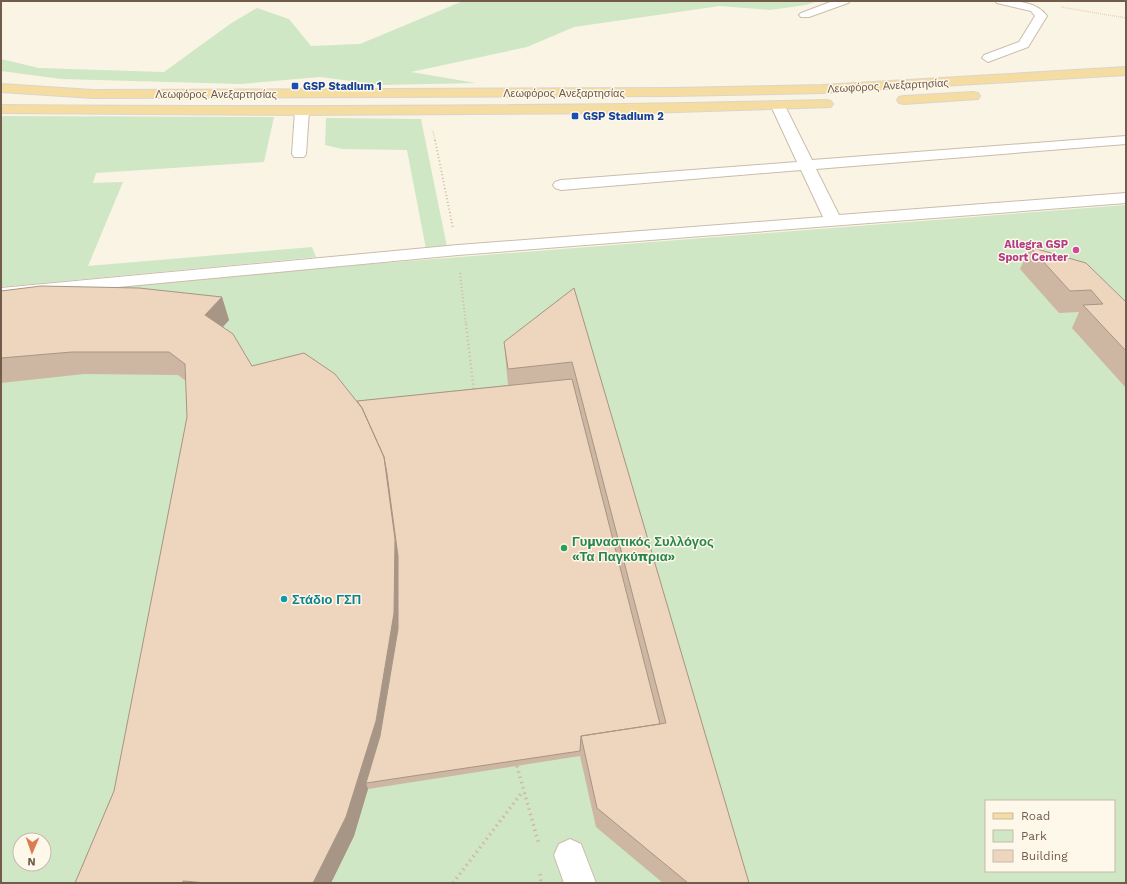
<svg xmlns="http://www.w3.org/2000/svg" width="1127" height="884" viewBox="0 0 1127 884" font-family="'Work Sans',sans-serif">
  <rect width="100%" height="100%" fill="#faf4e4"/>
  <path fill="#cfe7c4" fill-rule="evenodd" d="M463,1H818L806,5L770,10L720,6L574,27L527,47L411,72L476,83L382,85L320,77L241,84L61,79L1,71V59L39,68L164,72L230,24L257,8L289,19L311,46L360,44Z
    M1,116L274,117L264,162L96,173L93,183L123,182L88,266L312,247L316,257L1,287Z
    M326,118L421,119L447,247L426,249L407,150L342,149L325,145Z
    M1126,205V883H1V295L25,291ZM986,801H1114V871H986ZM20,840H44V864H20Z"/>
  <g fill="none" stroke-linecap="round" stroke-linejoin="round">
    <g stroke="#cbbcab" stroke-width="2">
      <path id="minor" d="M833,1H850L848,3L809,17H801L799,15L801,13Z
        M995,1C1014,1 1035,0 1047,16L1028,47L988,62L982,58L984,55L1019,42L1035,16L1031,11L997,3Z
        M778,102L783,103L785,106L812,160L1126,136V144L816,169L839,215L1126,193V203L458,255L1,298V288L458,245L823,217L801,170L561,190L555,188L553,185L555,182L561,180L797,162L771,106L773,103Z
        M302,107L307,108L309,111L306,154L304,157H294L292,154L295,111L297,108Z
        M570,839L581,844L596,883H564L554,855L559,844Z"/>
    </g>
    <g stroke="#dad5d0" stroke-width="2">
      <path id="major" d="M1126,67V75L822,93L673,96L93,98L1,92V84L93,90L673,88L822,85Z
        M973,92L978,93L980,96L978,99L904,104L899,103L897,100L899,97L904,96Z
        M826,100L831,101L833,104L831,107L645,113L302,115L1,113V105C276,107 551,107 826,100Z"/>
    </g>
    <path stroke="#d3b8a1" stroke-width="1.5" stroke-dasharray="0.5 1.5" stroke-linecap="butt" d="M1061,7L1126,18
      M433,131L435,141"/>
    <path stroke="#d3b8a1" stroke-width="2" stroke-dasharray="1 2.5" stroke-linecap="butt" d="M435,140L453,228
      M460,273L466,325"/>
    <path stroke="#d3b8a1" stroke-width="2.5" stroke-dasharray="1 3" stroke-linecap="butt" d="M466,324L474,391"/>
    <path stroke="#d3b8a1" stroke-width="3.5" stroke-dasharray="1.5 4" stroke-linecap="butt" d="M517,766L539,845
      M540,874L541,883
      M453,883L523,791"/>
    <use href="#minor" fill="#fff" fill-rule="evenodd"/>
    <use href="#major" fill="#f5dca1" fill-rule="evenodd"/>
  </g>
  <path fill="#cdb7a3" d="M1030,247L1126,302V388L1072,328L1079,312L1059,313L1020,269Z
    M574,288L749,883H663L596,827L580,756L368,789L354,836L331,883H75L114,791L187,417L186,381L178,375L84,374L1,383V291L222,297L229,320L223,327L252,366L357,401L508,385L506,364L504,342Z"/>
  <path fill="#a79585" d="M222,297L229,320L213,338L205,315Z
    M384,457L388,480L399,562V635L382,742L366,783L368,789L354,836L331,883H313Z"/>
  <path fill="#eed5be" stroke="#a79585" d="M1030,247L1086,263L1126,302V351L1083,305L1103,304L1091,290L1070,291Z
    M41,286L139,288L222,297L205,315L233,334L252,366L304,353L335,374L362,408L384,457L395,539L394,613L376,721L346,817L313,883H207L183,881L182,883H75L114,791L187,417L185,364L169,352H72L1,358V291Z
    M574,288L749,883H688L597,808L581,736L666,723L572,362L508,369L504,342Z
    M572,379L660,724L581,736L580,751L366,783L380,736L398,629V556L387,474L384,457L362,408L357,401Z"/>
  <g fill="#1a4fb4" stroke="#fef8ea" stroke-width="1.5">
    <rect x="291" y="82" width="8" height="8" rx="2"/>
    <rect x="571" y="112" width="8" height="8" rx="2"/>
  </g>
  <circle fill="#d1479c" stroke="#fef8ea" stroke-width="1.5" cx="1076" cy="250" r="4"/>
  <circle fill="#2e9e5b" stroke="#fef8ea" stroke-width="1.5" cx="564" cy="548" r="4"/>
  <circle fill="#0f9aa8" stroke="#fef8ea" stroke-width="1.5" cx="284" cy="599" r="4"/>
  <g text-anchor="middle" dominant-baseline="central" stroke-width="3" stroke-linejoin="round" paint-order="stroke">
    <g font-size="11" font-weight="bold" fill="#164399" stroke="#fef8ea" text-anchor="start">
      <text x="303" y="86">GSP Stadium 1</text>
      <text x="583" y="116">GSP Stadium 2</text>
    </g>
    <g font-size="11" fill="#715c4c" stroke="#fef8ea">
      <text transform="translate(888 86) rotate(-3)">Λεωφόρος Ανεξαρτησίας</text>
      <text x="564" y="93">Λεωφόρος Ανεξαρτησίας</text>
      <text x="216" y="94">Λεωφόρος Ανεξαρτησίας</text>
    </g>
    <g font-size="11" font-weight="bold" fill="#b23c85" stroke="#fef8ea" text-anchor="end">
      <text x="1068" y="244">Allegra GSP<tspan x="1068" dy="13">Sport Center</tspan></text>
    </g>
    <g font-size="13" font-weight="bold" fill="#27864d" stroke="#fef8ea" text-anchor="start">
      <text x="572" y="541">Γυμναστικός Συλλόγος<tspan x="572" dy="15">«Τα Παγκύπρια»</tspan></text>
    </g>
    <g font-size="13" font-weight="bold" fill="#0d838f" stroke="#fef8ea" text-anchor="start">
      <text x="292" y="599">Στάδιο ΓΣΠ</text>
    </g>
  </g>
  <rect width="1127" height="884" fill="none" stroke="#715c4c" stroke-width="4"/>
  <rect x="985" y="800" width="130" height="72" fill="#fef8ea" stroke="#c6baab"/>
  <rect x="993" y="813" width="20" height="6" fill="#f5dca1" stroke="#c6baab"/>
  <text x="1021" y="820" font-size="12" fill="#715c4c">Road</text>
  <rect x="993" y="830" width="20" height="12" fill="#cfe7c4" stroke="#c6baab"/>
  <text x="1021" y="840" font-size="12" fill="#715c4c">Park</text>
  <rect x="993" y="850" width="20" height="12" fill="#eed5be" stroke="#c6baab"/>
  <text x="1021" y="860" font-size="12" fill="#715c4c">Building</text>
  <g transform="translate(32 852) rotate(182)"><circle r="19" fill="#fef8ea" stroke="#c6baab"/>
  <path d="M0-3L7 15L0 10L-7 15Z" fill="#dc7c51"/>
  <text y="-6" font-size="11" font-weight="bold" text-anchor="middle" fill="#715c4c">N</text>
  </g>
</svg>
